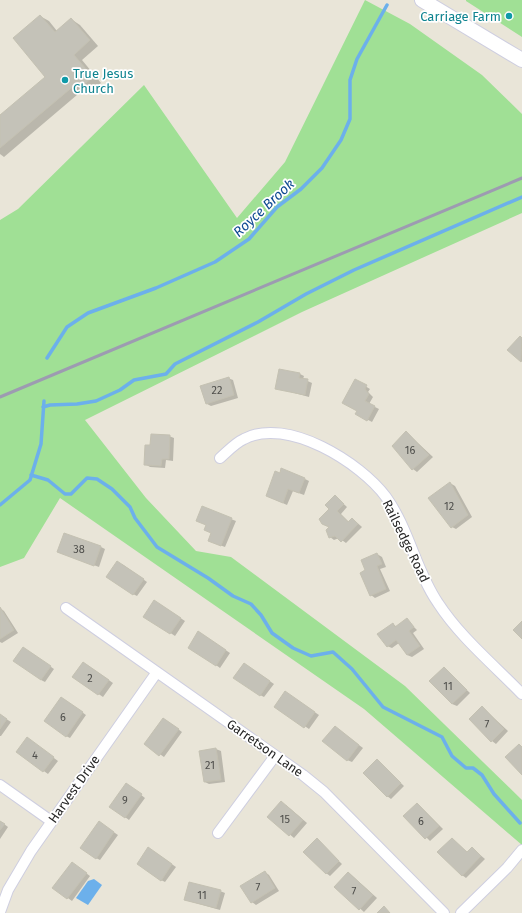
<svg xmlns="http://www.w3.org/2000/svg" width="522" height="913" viewBox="0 0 522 913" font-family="'Fira Sans',sans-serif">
  <rect width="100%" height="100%" fill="#e9e5d8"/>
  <path fill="#a0e095" d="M365,0L410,24L482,75L522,114V213L302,312L85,420L146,498L196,551L231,557L405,686L522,800V845L364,709L60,498L24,558L0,567V220L18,209L144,85L237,218L285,162Z
    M466,0H522V37L466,1Z"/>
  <path fill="#6cb0eb" d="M94,879L102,885L88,905L76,898L88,881Z"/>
  <path fill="#0003" d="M40,16L49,21L57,31L71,19L80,25L98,46L82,60L101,83L90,92L84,89L4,157L0,154V117L47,77Z
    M520,338L522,339V362L509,350Z
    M300,374L304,376L303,379L312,383L309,397L276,388Z
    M228,378L233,380L238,398L211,406L207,404Z
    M355,380L370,389L368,392L373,397L369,404L379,409L372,422L357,414L359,411Z
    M406,432L433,457L417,472L413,469Z
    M169,436L174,438L173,461L166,460L165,468L150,467L145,464L151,446Z
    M305,479L309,481L304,495L293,491L287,505L267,496Z
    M450,483L455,486L472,517L456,529L452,527Z
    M335,496L347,507L341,514L349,522L353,519L362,527L346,543L339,538L334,540L330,537V527L323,524L330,509Z
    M231,519L236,521L225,547L214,543L212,533Z
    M101,547L105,549L99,567L58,552Z
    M377,554L382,557L386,567L380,569L390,591L375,598L371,595L367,571Z
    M122,564L147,582L137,596L133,594Z
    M159,604L185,621L175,636L145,616Z
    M0,608L4,611L18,633L2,643L0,642Z
    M407,620L417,630L413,633L424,649L412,657L407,655L399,643L392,648L387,646L393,624L397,627Z
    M203,635L230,653L220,668L216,665Z
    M28,651L54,669L45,682L41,680Z
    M87,665L113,683L103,697L73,677Z
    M248,666L274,684L264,697L260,695Z
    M444,668L470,693L457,706L452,704Z
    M289,695L319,715L309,729L275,706Z
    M65,700L86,715L70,738L66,736Z
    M482,707L508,731L496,744L492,741Z
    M0,715L11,722L1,736H0Z
    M167,721L182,732L164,757L145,744Z
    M335,727L363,748L352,762L347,760Z
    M31,741L58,761L48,774L17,752Z
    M216,749L221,751L225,782L209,784L205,782L200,751Z
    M377,760L404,786L391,799L387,796Z
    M131,787L145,798L129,820L125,817Z
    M418,804L443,829L430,841L405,816Z
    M286,805L307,823L294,838L269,817Z
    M0,821L8,827L0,839Z
    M103,825L118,835L100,860L96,858Z
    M452,839L468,853L472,848L485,859L466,878L462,875Z
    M317,840L342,864L330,876L326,873Z
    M153,851L176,867L165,882L161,880Z
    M76,866L90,876L72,901L54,888Z
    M265,872L269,875L279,891L256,905L252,902Z
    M349,873L377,898L364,912L336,887Z
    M220,891L225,893L220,910L185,900Z"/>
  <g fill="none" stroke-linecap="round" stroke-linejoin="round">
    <path stroke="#6cb0eb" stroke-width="3.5" d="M47,358L67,327L88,313L156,288L215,262L249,239L277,207L301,189L322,168L341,140L350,119V80L357,59L387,5
      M43,407L50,405L77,404L96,401L120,390L134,380L166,374L175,364L258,322L306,294L354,270L522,197
      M31,475L48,480L65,494H71L87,478L97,479L112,489L130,507L135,518L157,547L208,578L233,596L251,604L261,615L272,633L293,648L311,656L333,652L352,669L383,707L442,737L452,756L466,768H473L482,775L494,794L520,823
      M0,505L30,480L41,444L44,401"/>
  </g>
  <path fill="#c4c2b8" stroke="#c4c1b2" d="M40,15L55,32L71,18L90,40L74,55L93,77L80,88L76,84L0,148V115L45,77L13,38Z
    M520,336L522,338L521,362L507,350Z
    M279,369L300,373L299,378L308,379L305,395L275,389Z
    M229,377L234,395L206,404L200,386Z
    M355,379L367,385L365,389L369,394L365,401L375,406L367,421L355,414L357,411L342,403Z
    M406,431L429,455L412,470L392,446Z
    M151,434L170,435L169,459H162L161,466L144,465L145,445H150Z
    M281,468L305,478L299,493L288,489L283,503L266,496L275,471L280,473Z
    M450,482L468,515L451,528L428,498Z
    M335,495L344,504L337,511L348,522L352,518L358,524L341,542L335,536L329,538L326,530L329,527L322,524L319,519L329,509L325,505Z
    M202,506L232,518L221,546L208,541L211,533L204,530L206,525L196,521Z
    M64,533L101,546L94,566L57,552Z
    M377,553L382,564L377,566L386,589L370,596L360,573L365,570L361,560Z
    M117,561L144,579L133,595L106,577Z
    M154,600L181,618L170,634L143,617Z
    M0,607L14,630L0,639Z
    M407,618L414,627L409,631L420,646L407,655L396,640L387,647L377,634L393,623L395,627Z
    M522,621V639L513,630Z
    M198,631L226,650L216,666L188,648Z
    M23,647L51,666L41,680L13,661Z
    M83,662L109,680L98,695L72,677Z
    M244,663L270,681L260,696L233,678Z
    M444,667L467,690L452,704L429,681Z
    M285,691L315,712L304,728L274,707Z
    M61,697L83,712L66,737L44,721Z
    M482,706L504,729L491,742L469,719Z
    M0,714L7,719L0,729Z
    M163,718L179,729L159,756L144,744Z
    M335,726L359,745L347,761L322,741Z
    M27,737L54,757L43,772L16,752Z
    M519,744L522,747V775L505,757Z
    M216,748L221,780L204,782L199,751Z
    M377,759L401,783L387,797L363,773Z
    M126,783L142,794L125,818L109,807Z
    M281,801L303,820L289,836L267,817Z
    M417,803L439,826L425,839L403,816Z
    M0,821L5,824L0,830Z
    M99,821L114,832L96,859L80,848Z
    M317,838L339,861L326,874L303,852Z
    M452,838L467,852L472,847L481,856L462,876L437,852Z
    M148,847L172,864L161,881L137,864Z
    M72,862L87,873L67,899L52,888Z
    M265,871L275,888L251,903L240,886Z
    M348,872L373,895L359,910L334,887Z
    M189,882L221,890L216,908L184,900Z
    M384,906L390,913H377Z"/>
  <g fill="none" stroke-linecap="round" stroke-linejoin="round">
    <g stroke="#cecee0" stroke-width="12">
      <path id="minor" d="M220,458C227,452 235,443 244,439C287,416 361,463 386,497C409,529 416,571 438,603C460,637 494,665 522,694
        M66,608L303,775L324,792L444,913
        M0,785L51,821
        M218,833L275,756
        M0,912L8,890L31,851L157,672
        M461,913L507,868L522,850"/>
    </g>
    <g stroke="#cecee0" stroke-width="16">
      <path id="secondary" d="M422,0L522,60"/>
    </g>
    <use href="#minor" stroke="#fff" stroke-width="10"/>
    <use href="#secondary" stroke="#fff" stroke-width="14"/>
    <path stroke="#9d9bb1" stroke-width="3" d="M0,397L522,178"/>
  </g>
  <g fill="#0f9aa8" stroke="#fff" stroke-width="1.5">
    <circle cx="509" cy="16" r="4"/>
    <circle cx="65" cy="80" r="4"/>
  </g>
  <g text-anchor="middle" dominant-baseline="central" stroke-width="3.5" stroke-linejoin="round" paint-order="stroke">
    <g font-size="11" fill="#4e4e4b">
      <text x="217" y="390">22</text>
      <text x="410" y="450">16</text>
      <text x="449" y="506">12</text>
      <text x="79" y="549">38</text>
      <text x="90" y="678">2</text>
      <text x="448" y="686">11</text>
      <text x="63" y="717">6</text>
      <text x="487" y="724">7</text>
      <text x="35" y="755">4</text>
      <text x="210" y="765">21</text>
      <text x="125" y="800">9</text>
      <text x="285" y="819">15</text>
      <text x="421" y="821">6</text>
      <text x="258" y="887">7</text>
      <text x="354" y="891">7</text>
      <text x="202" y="895">11</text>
    </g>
    <g font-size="13" fill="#0d838f" stroke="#fff" text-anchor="end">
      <text x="501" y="16">Carriage Farm</text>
      <text x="73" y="73" text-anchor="start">True Jesus<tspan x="73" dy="15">Church</tspan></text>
    </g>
    <g font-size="13" fill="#272727" stroke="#fff">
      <text transform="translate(406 541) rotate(64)">Railsedge Road</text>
      <text transform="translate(265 748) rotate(35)">Garretson Lane</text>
      <text transform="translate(74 789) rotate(-55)">Harvest Drive</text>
    </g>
    <g font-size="14" font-style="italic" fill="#104b92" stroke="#fff">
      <text transform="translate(264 208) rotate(-43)">Royce Brook</text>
    </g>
  </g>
</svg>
